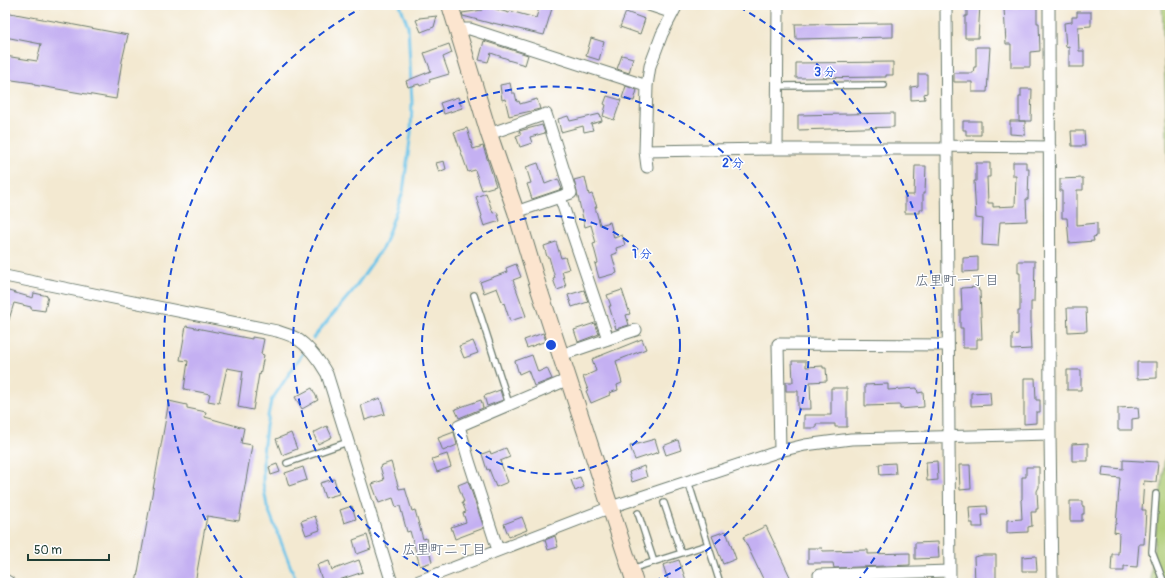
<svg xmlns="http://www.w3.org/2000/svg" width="1175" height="588" viewBox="0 0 1175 588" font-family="Pangolin,'Klee One',sans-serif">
  <rect width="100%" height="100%" fill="#fff"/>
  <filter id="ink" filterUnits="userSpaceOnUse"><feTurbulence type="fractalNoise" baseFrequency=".025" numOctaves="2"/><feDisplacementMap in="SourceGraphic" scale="8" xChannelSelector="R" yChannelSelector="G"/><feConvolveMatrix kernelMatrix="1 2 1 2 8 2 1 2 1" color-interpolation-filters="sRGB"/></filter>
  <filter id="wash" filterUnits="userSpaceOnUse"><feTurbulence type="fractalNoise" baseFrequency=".012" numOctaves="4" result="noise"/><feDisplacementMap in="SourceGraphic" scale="16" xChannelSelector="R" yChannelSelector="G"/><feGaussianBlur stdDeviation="0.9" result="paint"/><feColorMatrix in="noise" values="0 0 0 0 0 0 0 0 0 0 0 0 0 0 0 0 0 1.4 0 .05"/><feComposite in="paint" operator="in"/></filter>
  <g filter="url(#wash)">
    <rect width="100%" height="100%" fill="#f3e9d1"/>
    <path fill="#aac970" stroke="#648352" d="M1162,5H1170V223Z
      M1170,415V583H1151V572Z"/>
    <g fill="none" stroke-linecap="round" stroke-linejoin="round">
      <path stroke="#6cc4e9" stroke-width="3" d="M313,338L355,288L383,247L403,192L411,133L412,102L408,26L400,5
        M297,583L267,506L263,484V453L266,426L271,401L303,353"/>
    </g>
    <g id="blocks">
      <path fill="#c4b0f2" d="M483,5L509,13L510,11L536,18L540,5H553L544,35L493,23V24L463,16L462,13L482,10Z
        M967,5H980L978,38H965V16H967Z
        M1018,5H1037V23H1039L1040,51L1030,52V67H1011V44H1006L1004,8H1018Z
        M5,12L128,35L122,61L116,99L34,85V83L5,79V56L37,61L41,44L5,37Z
        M626,12L645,19L640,34L620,27Z
        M1077,12H1091V26L1078,27L1079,51H1084V67H1069V46L1066,47L1064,23L1072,22V17H1077Z
        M437,16L434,27L421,32L416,20L419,19V18Z
        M893,23V37L796,39L795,24Z
        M591,38L604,42L599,60L586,56Z
        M484,41L528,55L525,65L508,60V59L491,53L488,62L479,60Z
        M449,44L452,53L443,57L449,74L429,80L430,82L420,86L419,84L408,87L406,81L431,71L424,53Z
        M976,47H990L987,92H972V82H954V73H973L974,67H976Z
        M622,55L633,58L629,73L617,69Z
        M893,62V75H886V77L796,78V63Z
        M918,74H927V93L924,94L925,99L911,100V87L918,86Z
        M510,83L512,93H515L517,102L519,101L520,104L537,99L540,109L509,116L505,99L502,100L500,85Z
        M626,86L637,90L634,101L622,98Z
        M1021,89H1032L1031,121H1019V97H1021Z
        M607,96L621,100L614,120L603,116L606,105L604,104Z
        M458,97L462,108L444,114L440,103Z
        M894,113V127L798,130V115Z
        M600,114L602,121L591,124L593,130L584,132L583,126L561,132L558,119L568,116L570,121Z
        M963,121H981V135H966V130H963Z
        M1010,121H1025V135L1010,134Z
        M542,125L545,133L530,137L532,143L520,147L516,136L521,134L519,131Z
        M467,128L473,149L483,146L496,186L482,190L475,170L468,172L454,132Z
        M1071,131H1084L1085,146H1072Z
        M444,161L446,169L439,172L436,163Z
        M1013,162H1026V168H1029L1028,199H1026L1027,221L1000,222L998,246L982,245L983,219L976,218L974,181H976V163H990V177H987L988,203H993V207L1015,206L1016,176H1013Z
        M538,163L545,184L558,179L562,189L532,199L527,184L531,183L526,167Z
        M915,166H926L925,193H923V209H920V213H905V195H914Z
        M585,177L589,195L592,194L597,207H595L600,225L610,222L614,238L622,235L625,245L616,248L617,253L612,255L617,273L599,278L595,264L598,263L593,244L596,243L591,225L585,227L574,180Z
        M1083,178V190H1077V225L1097,223V236L1093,237L1094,241L1069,243L1067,218H1062V191H1060V179Z
        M486,193L493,213L497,212L500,221L484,226L481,217L482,216L476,197Z
        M556,242L561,258L565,257L569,269L562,271L566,287L557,290L553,279L555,278L549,257H547L544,246Z
        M978,257V271L963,272V258Z
        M1018,261H1035L1034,302H1031V328H1030L1031,349L1012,350V335L1018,334V311H1020V273H1018Z
        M516,264L521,277L513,280L526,316L510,321L504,303L503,304L497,288L484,293L480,282L507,272L506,268Z
        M978,287L979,291H980L982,339H977V348H963V328H960V310H962L961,288Z
        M5,290L33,298L34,293L48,296L45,311L31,309V307L14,303L7,326L5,325Z
        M584,290L588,302L572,307L568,295Z
        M622,290L630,314L626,315L629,325L616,329L609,306H611L607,295Z
        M1067,308H1086L1087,331L1068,332Z
        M595,323L599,334L578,342L574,330Z
        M186,326L252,339V337L264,339L261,354L264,355L260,375L259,374L253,410L238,407L243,371L227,368L219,403L208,401L210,394L184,389L188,361L180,360Z
        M543,333L546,341L527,348L524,340Z
        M642,339L646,349L616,361L622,383L617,385L618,390L609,393L610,395L591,403L586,391L588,390L583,377L596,371L592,359Z
        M473,341L478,353L464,358L459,346Z
        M532,355L538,372L547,368L552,379L534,386L528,370L519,374L515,361Z
        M792,361H806V367L823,366V368H826L827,381L810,382L811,409H798V391H786V382H793Z
        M1137,362H1157V378L1137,379Z
        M1067,370H1081V390H1067Z
        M1024,378H1035L1036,400H1040V412H1036V423L1024,424Z
        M888,384V390L917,388L918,393L923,392L924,407L900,409V405L865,406V385Z
        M312,388L318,400L302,409L295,397Z
        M831,388H847V427H835V424H816V428H804V415H831Z
        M500,390L503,400L487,406L484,396Z
        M990,392L991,405L971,406V393Z
        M380,398L385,414L365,420L361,405Z
        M481,400L483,408L459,418L455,409Z
        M169,401L187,405V408L206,412L205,417L244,428L241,443L252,445L239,521L207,516L195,583H136Z
        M1138,407L1139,418L1132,419V430H1118V408Z
        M327,426L332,437L318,444L313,433Z
        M454,432L457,445L443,451L438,438Z
        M291,433L297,449L282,455L276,439Z
        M655,439L659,452L635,460L630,446Z
        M678,440L681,450L666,455L663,446Z
        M1088,443V461H1072V444Z
        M506,448L510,457L500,461L508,482L496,487L489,469L487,470L482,454L490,451L491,454Z
        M447,454L451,467L437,472L432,459Z
        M1123,460L1158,462L1156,482L1144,481L1142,510H1146L1144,544H1139L1137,567L1124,566V571H1111L1112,554H1118L1119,533L1114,532L1115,524H1116L1120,478L1102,476L1103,467L1123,469Z
        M937,461L938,480L927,481L926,462Z
        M391,462L399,489L405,488L412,511L415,510L423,539L426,538L432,562L420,566L410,531L407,532L400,506L396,507L393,498L379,503L372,484L384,480L380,466Z
        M895,463L896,474L880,475L879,464Z
        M277,464L280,472L271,475L269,467Z
        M959,465H970L971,489L960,490Z
        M644,466L647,477L632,482L629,472Z
        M303,467L307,480L289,486L285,473Z
        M1026,467H1039V487L1037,491L1038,509H1036V512H1031L1032,526L1028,527V532L1007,533V520L1022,519L1021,500L1022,499V477H1026Z
        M580,477L584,487L575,491L571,480Z
        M334,479L339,494L325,498L320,483Z
        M468,481L484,528L455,539L451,527L466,522L463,513L466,512L462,502H464L458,485Z
        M1070,501H1082V506H1084V514H1082V521H1070Z
        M352,506L356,519L344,523L340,510Z
        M987,506L988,515H982L983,527H973V523H970L969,507Z
        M315,516L320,530L306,535L301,521Z
        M522,517L527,530L509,537L504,524Z
        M766,526L793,583H765L743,537Z
        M726,531L736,559L723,564L712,536Z
        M367,535L371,549L357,554L353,540Z
        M555,536L558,547L548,550L545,540Z
        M938,542L939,558L915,559V543Z
        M808,548H822L823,551L868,550V554L910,553V565L834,568L833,563H808Z
        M983,555H996V583H975L974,557Z
        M1036,556L1037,571H1022V557Z
        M359,560L363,572L339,580V583H323L317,565L329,561L332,570Z
        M679,560L687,583H669L663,565Z
        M871,580V583H834V582Z"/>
    </g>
  </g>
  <g filter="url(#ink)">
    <use href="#blocks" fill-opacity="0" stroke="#69796b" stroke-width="1"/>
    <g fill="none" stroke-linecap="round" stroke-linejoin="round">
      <g stroke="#69796b" stroke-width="8">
        <path id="lane" d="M777,86L884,85
          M474,295L509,404
          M287,463L348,442
          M688,481L720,583
          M1156,494L1152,552L1164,583
          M664,503L681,553
          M638,513L654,562
          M631,569L707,545"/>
      </g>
      <g stroke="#69796b" stroke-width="13">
        <path id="street" d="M649,5L673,13
          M946,5L950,583
          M1049,5L1050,434L1052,583
          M458,29H470L647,86
          M489,134L546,114L571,193L516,212
          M947,146L1050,147
          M777,149L778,5
          M645,151L777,149H947
          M647,167L645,151L647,86L650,66L662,34L677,5
          M560,197L608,339L561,355
          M5,276L277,331C283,333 290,335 296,338C310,347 319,360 327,374L392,583
          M608,339L636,330
          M780,451L778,344L948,345
          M498,550L469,461L459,426L569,379
          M819,575L950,571
          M5,580L10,583
          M414,583L611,507L780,451L805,445L851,439L1050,434"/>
      </g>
      <g stroke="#69796b" stroke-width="18">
        <path id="secondary" d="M450,5L489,134L516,212L538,286L635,583"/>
      </g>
      <use href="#lane" stroke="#fff" stroke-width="5.5"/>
      <use href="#street" stroke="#fff" stroke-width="11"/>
      <use href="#secondary" stroke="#fce5cf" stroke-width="16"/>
    </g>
  </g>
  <g fill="none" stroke="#1d4ed8" stroke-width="2" stroke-dasharray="7 5">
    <circle cx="551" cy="345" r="129"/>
    <path d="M450 582A258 258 0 1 1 652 582"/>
    <path d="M244 581A387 387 0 0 1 363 7M739 7A387 387 0 0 1 858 581"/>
  </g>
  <g text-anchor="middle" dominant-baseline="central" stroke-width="3" stroke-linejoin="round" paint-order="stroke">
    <g font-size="14" fill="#596576" stroke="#fff">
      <text x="957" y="280">広里町一丁目</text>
      <text x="444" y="549">広里町二丁目</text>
    </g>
  </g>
  <circle cx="551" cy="345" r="6" fill="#1d4ed8" stroke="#fff" stroke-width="2"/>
  <g font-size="12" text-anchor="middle" font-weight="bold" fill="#1d4ed8" stroke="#fff" stroke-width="3" stroke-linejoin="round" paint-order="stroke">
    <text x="825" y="76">3 分</text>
    <text x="733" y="167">2 分</text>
    <text x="642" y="258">1 分</text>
  </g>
  <rect width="1175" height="588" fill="none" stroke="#fff" stroke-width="20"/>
  <path d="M28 554v6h81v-6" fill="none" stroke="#1f3d34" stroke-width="2"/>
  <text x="34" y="554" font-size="12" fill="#1f3d34" stroke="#ffffff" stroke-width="3" paint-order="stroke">50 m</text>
</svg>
